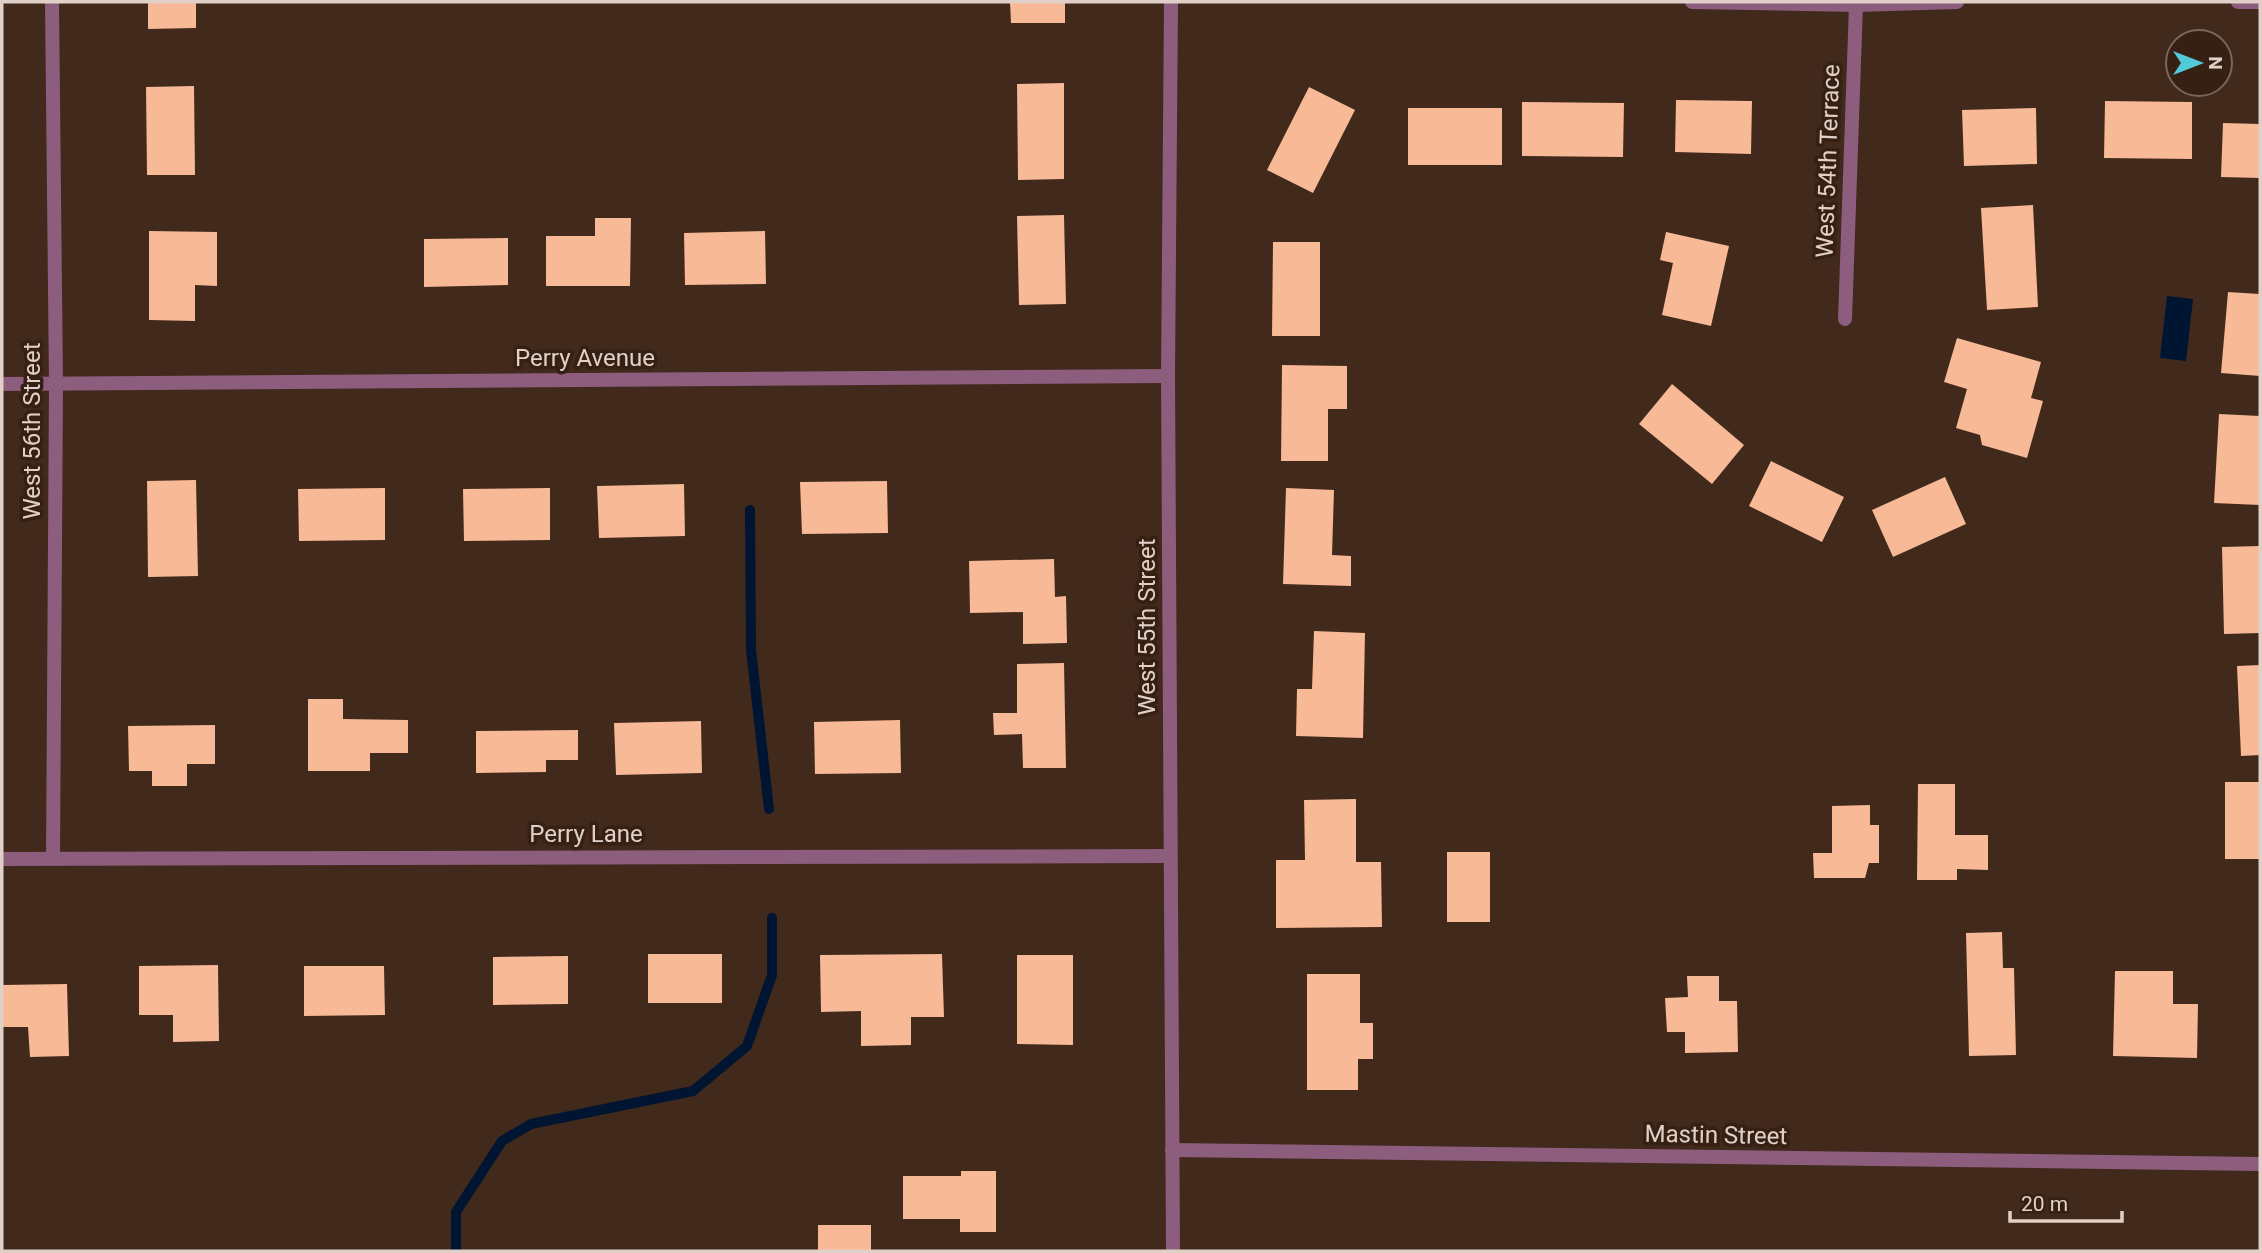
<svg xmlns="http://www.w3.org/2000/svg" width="2262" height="1253" viewBox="0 0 2262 1253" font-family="Roboto,sans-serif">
  <rect width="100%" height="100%" fill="#41291c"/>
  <path fill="#001531" d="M2167,296L2193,299L2186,361L2160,358Z"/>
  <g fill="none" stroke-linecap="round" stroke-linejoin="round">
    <path stroke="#001531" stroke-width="10" d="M750,510L751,650L769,809
      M456,1251V1212L502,1141L531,1124L693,1091L747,1046L772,975V918"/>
  </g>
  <path fill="#f7b996" d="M148,2H196V28L148,29Z
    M1010,2H1065V23H1011Z
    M1064,83V179L1018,180L1017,84Z
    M194,86L195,175H147L146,87Z
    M1309,87L1355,110L1313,193L1267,170Z
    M1676,100L1752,101L1751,154L1675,152Z
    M2105,101L2192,102V159L2104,158Z
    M1522,102L1624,103L1623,157L1522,156Z
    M1408,108H1502V165H1408Z
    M2036,108L2037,164L1964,166L1962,110Z
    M2223,123L2260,124V178L2221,177Z
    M2033,205L2038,307L1987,310L1981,208Z
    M1064,215L1066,304L1019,305L1017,216Z
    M595,218H631L630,286H546V236H595Z
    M149,231L217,232V286L195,285V321L149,320Z
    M765,231L766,284L685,285L684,233Z
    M1666,232L1729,246L1711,326L1662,315L1673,263L1660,260Z
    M508,238V285L424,287V239Z
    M1273,242H1320V336H1272Z
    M2228,292L2260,294V376L2221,373Z
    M1957,338L2041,362L2031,398L2043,401L2027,458L1982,445L1980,435L1956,428L1967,389L1944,382Z
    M1282,365L1347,366V409H1328V461H1281Z
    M1672,384L1744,445L1712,484L1639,424Z
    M2219,414L2260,416V505L2214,503Z
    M1771,461L1844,497L1822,542L1749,506Z
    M1945,477L1966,524L1893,557L1872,510Z
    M196,480L198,576L148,577L147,481Z
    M887,481L888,533L802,534L800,482Z
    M684,484L685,536L599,538L597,486Z
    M385,488V540L299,541L298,489Z
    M550,488V540L464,541L463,489Z
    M1286,488L1334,490L1332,555L1351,556V586L1283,584Z
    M2260,546V633L2224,634L2222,547Z
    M1054,559L1055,597L1066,596L1067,643L1023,644V612L970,613L969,561Z
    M1314,631L1365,633L1363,738L1296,736L1297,689H1312Z
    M1064,663L1066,768H1023L1022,734L994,735L993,713H1017V664Z
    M2260,665V755L2241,756L2237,666Z
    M308,699H343V719L408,720V753H370V771H308Z
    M900,720L901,773L815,774L814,722Z
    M701,721L702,773L616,775L614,723Z
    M215,725V764H187V786H152V771H129L128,726Z
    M578,730V760H546V772L476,773V731Z
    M2225,782H2260V859H2225Z
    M1918,784H1955V835H1988V870L1957,869V880H1917Z
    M1356,799V862H1381L1382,927L1276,928V860H1305L1304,800Z
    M1870,805V825H1879V863H1869L1865,878H1814L1813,853H1832V806Z
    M1447,852H1490V922H1447Z
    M2002,932L2003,968H2014L2016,1055L1969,1056L1966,933Z
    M648,954H722V1003H648Z
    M942,954L944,1017H911V1045L861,1046V1011L821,1012L820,955Z
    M1017,955H1073V1045L1017,1044Z
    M568,956V1004L493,1005V957Z
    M218,965L219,1041L173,1042V1015H139V966Z
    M304,966H384L385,1015L304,1016Z
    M2115,971H2173V1004H2198L2197,1058L2113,1056Z
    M1307,974H1360V1023H1373V1059H1358V1090H1307Z
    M1687,976H1719V1001H1737L1738,1052L1685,1053V1032H1667L1665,998L1688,997Z
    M67,984L69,1056L30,1057L28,1027H2V985Z
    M961,1171H996V1232H960V1219H903V1176H961Z
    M818,1225H871V1251H818Z"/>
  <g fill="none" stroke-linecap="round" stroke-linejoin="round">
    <path stroke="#8c5d7d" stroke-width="14" d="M52,2L56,384L53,859
      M1845,319L1856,5
      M2,384L1168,376
      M2,859L1170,856
      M1172,1150L2260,1164"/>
    <path stroke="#8c5d7d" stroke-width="14" d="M1171,2L1168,376L1173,1251
      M1692,2L1856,5L1957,2
      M2238,2H2260"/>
  </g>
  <g text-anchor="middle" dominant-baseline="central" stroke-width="7" stroke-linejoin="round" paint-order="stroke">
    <g font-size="24" fill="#e0d0c8" stroke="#362013">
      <text transform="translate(1828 161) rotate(-88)">West 54th Terrace</text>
      <text x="585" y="358">Perry Avenue</text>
      <text transform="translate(32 431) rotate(-90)">West 56th Street</text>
      <text transform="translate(1147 627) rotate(-90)">West 55th Street</text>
      <text x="586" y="834">Perry Lane</text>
      <text transform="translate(1716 1135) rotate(1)">Mastin Street</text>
    </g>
  </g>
  <rect width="2262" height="1253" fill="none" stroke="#e0d0c8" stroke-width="7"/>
  <g transform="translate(2199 63) rotate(90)"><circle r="33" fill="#362013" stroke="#7a665b" stroke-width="2"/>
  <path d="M0-5L12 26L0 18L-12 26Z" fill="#52cbd8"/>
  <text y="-10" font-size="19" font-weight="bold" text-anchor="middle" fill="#e0d0c8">N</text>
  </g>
  <path d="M2010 1211v10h112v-10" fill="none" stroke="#e0d0c8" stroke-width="3.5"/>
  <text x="2021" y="1211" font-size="21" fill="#e0d0c8" stroke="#362013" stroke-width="5" paint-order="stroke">20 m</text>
</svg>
